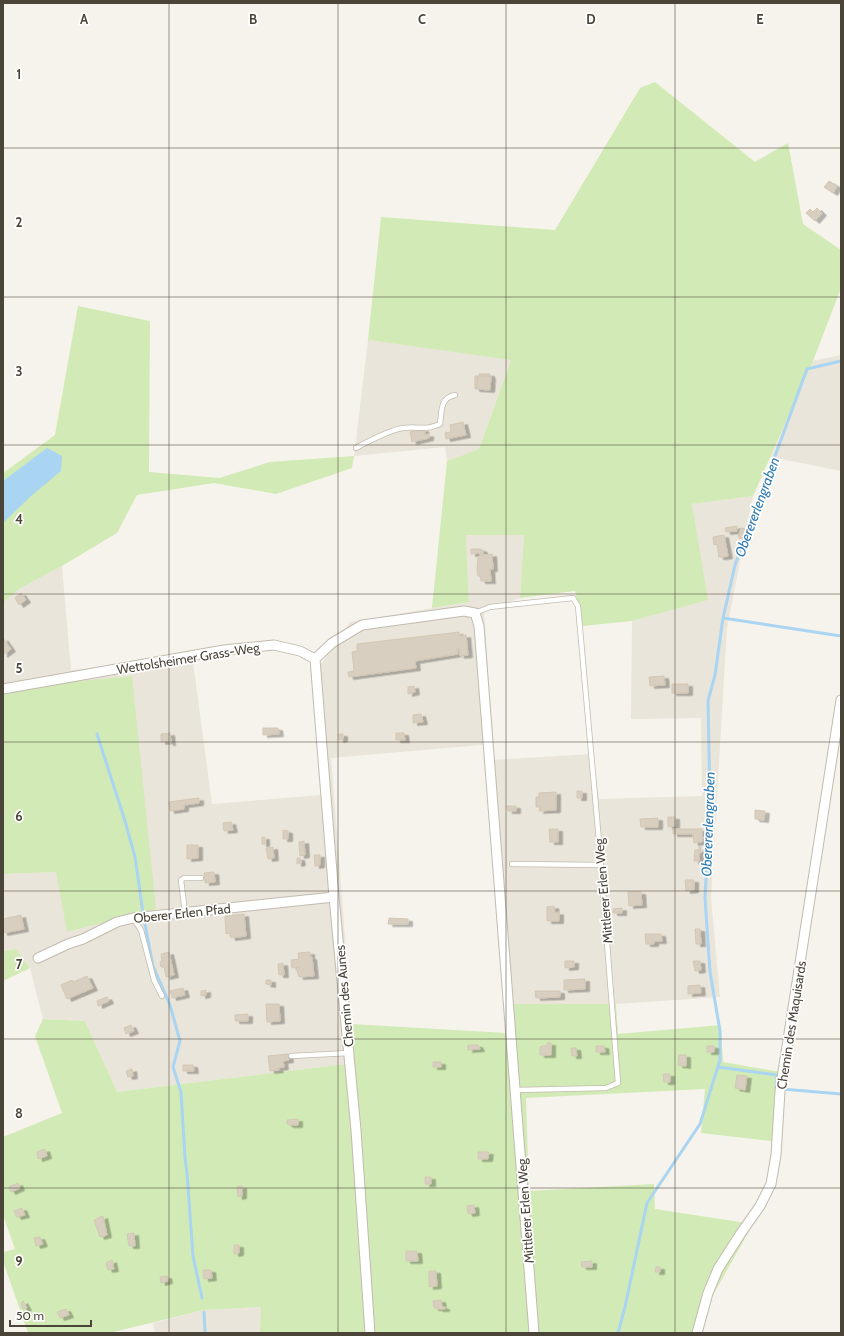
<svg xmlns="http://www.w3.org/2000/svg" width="844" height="1336" viewBox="0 0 844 1336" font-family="Cabin,sans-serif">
  <defs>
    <filter id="shadow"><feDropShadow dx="4.5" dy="2.5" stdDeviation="0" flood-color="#0004"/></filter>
  </defs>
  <rect width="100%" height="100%" fill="#f6f3ec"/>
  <path fill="#eae5da" d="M368,340L511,359L479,449L447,461L445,447L354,456Z
    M841,355V471L771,457L813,361Z
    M753,496L727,628L711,897L720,997L616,1004H506L489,760L593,754L599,799L702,796L701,718L631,719L632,621L707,600L692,504Z
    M466,535H524L520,598L484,610L493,744L331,758L355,1063L117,1092L85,1021L43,1019L30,968L16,949L3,951V874L56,872L132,676L77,681L3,685V603L19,589L62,566L71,670L193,662L212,804L322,795L313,676L350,622L469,602Z
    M262,1307L260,1333H155L153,1323L204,1310Z"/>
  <path fill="#d2eab5" d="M655,82L755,162L788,143L803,224L841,250V288L813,361L753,496L692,504L708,600L632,621L583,626L575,591L520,598L524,535H466L469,602L432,608L447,461L479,449L511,360L368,340L381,217L555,230L640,88Z
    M78,306L150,321L149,472L219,478L270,462L354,456L352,468L276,494L214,483L137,495L117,533L62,566L19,589L3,603V473L55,435Z
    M132,676L156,909L67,932L56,872L3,874V685L77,681Z
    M16,949L30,968L3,981V951Z
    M506,1004H616L618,1034L721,1025L723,1062L780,1072V1142L701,1133L705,1089L526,1098L529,1191L654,1184L655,1209L753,1224L708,1304L703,1333H260L261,1307L204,1310L109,1333H28L3,1261V1252L15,1249L3,1215V1137L62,1113L35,1036L43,1019L85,1021L117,1092L354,1063L351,1024L506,1033Z"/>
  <path fill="#a9d4f2" d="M47,448L62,456L61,471L31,496L3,523V481Z"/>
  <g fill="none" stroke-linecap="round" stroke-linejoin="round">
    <path stroke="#a9d4f2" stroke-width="3" d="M723,618L841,636
      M97,734L125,821L135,857L143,913
      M144,919L153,966L170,1005L180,1041L173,1067L181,1092L185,1158L187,1173L193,1256L202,1298
      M718,1067L777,1075L776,1087
      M782,1089L841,1094
      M204,1312L205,1333
      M618,1333L625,1307L647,1203L700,1124L720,1060V1031L710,972L705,898L710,802L708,701L715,675L723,618L735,565L807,369L841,361"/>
  </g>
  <path fill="#d8cfc1" stroke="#d3c7b4" filter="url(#shadow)" d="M829,181L837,186L833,193L824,187Z
    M817,208L822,213L815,221L806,213L810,209L813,212Z
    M479,374H490V376H479Z
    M475,376H478L477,389H475Z
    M478,376H491L490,390L477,389Z
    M463,422L466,435L446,439L445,433L451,432L450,425Z
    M424,429L425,435L429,434V438L412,442L410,432Z
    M737,526V531L726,532L725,528Z
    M741,528L745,529L742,539L738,537Z
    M724,535L728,556L723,557H719L717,544L714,545L713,537Z
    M471,549H481V550H483V555L492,554L493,569H490L491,581H481L480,576H478L477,569L478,558L481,553L471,554Z
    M21,593L26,600L19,605L15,598Z
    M459,632V636L466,635L468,655L460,656L459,648L457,649L458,654L415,661L416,668L349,677L348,672L354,671L352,652L357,651V644Z
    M3,638L11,649L3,655Z
    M664,676L665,685L650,686L649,677Z
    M672,684H688V693H672Z
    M414,686L415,692L408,694V687Z
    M421,714L423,722L413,723V715Z
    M263,728H278L279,734L263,735Z
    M170,733L171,743H169V741L161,742V734Z
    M396,733H404L405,740H396Z
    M339,734H343V739L339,740Z
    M577,791H582V798H577Z
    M556,792V810L539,811L540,807H536V797H539V793Z
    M199,798V803L184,805V809L170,811L169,802Z
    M507,806H516V811H508Z
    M755,810L765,811L764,820L755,819Z
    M668,817H675V826L668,827Z
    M658,818V827H641L640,819Z
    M231,822L233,830L224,831L223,823Z
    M549,829H558V842H550Z
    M673,829H702V842L694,843L693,834H673Z
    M283,830L288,831V839H283Z
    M262,837H265V844H262Z
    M304,841L305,855L300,856L299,842Z
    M187,845H198V858L187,859Z
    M273,847L274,858L268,859L266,848Z
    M699,847H701V853H699V861H694L695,850H699Z
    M314,855H320V865L315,866Z
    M297,858H300L301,863L297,864Z
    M214,872L215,882L205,883L204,873Z
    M685,880H694V890L686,891Z
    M628,892H641L642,905L629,906Z
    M554,906L555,913L559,912V921H547V907Z
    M622,908V913H613V909Z
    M244,914L246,936L231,938L230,933L226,934L225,916Z
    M21,915L24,929L3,933V919Z
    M389,918L408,919V924H388Z
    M695,929H700L701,944H696Z
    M645,934H661L662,941H654V944H646Z
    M169,952L174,975L166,977L164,967H161L160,962L162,961L161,954Z
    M310,952V957H312L314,976L299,977L296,968L299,967L292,968L291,960L299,959L298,953Z
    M565,961H574V967L565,968Z
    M693,961H700L701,970L695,971Z
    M283,963L284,975H279L278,964Z
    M87,976L93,988L67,999L61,985L72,980L73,982Z
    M585,979V989L564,990V980Z
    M266,980H271V985L266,984Z
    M700,985L701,993L688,994V986Z
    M183,988L185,995L172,998L170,991Z
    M206,990V995L201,996V991Z
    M535,991H560V997L536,998Z
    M107,997L109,1001L98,1006L97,1001Z
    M266,1004H279L280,1021L267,1022Z
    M248,1014V1021H235V1015Z
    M131,1025L134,1031L126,1034L124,1028Z
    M547,1043H551V1055H540V1047L548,1045Z
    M468,1045H478L480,1049L468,1050Z
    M596,1046H604L605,1052H596Z
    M707,1046H714V1052H707Z
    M571,1048H576L577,1056H572Z
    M288,1054L289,1060L283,1061L284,1067L278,1068L279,1070L270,1071L268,1056Z
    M679,1055H686V1066L678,1065Z
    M433,1062H441V1067H433Z
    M183,1065H193L194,1071H183Z
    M132,1069L133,1076L128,1077L126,1071Z
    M663,1074H670V1082H664Z
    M737,1075L747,1076L745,1090L735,1088Z
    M298,1119V1125H289V1124H287V1120Z
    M45,1149L47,1156L38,1159L37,1152Z
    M478,1152H489L488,1159H478Z
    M425,1177H431V1184H425Z
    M18,1183L20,1188L11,1192L9,1187Z
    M242,1186V1196L238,1197L237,1187Z
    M474,1205L475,1213L468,1214L467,1206Z
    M22,1208L25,1215L17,1217L14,1211Z
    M103,1216L107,1235L100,1237L94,1220Z
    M134,1233L135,1246H129L127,1234Z
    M40,1237L43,1244L36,1246L34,1238Z
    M234,1245H239V1253L234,1254Z
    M406,1251H417L418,1261H406Z
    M112,1260L114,1269L108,1270L106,1263Z
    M592,1261V1267H582L581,1262Z
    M656,1267H660V1272H655Z
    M203,1270H211L212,1278L204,1279Z
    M429,1271H436L437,1286L429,1287Z
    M167,1276L168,1281L161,1283L160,1277Z
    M441,1300L442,1307H445V1309H438V1308H434L433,1301Z
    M23,1301L27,1308L23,1309L21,1303Z
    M66,1309L69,1315L60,1318L57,1312Z"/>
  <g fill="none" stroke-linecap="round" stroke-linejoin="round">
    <g stroke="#c2bbae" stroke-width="6">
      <path id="lane" d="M356,448C367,442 390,430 403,428C418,426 425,431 440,424C442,410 440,398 455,395
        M475,613L490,607L573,598L578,606L599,841L618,1083L606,1088L516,1090
        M512,864L601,865
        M185,913L181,880L184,878H201
        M133,918L141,930L154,980L162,996
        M291,1056L349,1053"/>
    </g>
    <g stroke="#c2bbae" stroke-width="11">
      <path id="street" d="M315,659L334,897L356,1130L370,1333
        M3,689L224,650L274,645L300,651L315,659L332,643L362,625L464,611L475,613L479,626L534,1333
        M38,958L68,944L83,939L117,922L133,918L334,897
        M697,1333L708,1293L718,1269L741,1233L760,1206L771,1184L776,1155L780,1091L841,700"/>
    </g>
    <use href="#lane" stroke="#fff" stroke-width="4.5"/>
    <use href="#street" stroke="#fff" stroke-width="9"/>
  </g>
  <path fill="none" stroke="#4b4439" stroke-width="1" stroke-opacity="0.55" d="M169,3V1333M338,3V1333M506,3V1333M675,3V1333M3,148H841M3,297H841M3,445H841M3,594H841M3,742H841M3,891H841M3,1039H841M3,1188H841"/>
  <g text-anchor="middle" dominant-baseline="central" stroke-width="3.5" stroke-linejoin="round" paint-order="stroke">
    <g font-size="13" fill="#4b4439" stroke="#fff">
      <text transform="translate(188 658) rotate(-9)">Wettolsheimer Grass-Weg</text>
      <text transform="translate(603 891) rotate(-95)">Mittlerer Erlen Weg</text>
      <text transform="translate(182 913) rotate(-6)">Oberer Erlen Pfad</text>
      <text transform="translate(344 996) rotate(-95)">Chemin des Aunes</text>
      <text transform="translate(791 1025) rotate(-81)">Chemin des Maquisards</text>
      <text transform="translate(525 1211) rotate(-94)">Mittlerer Erlen Weg</text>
    </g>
    <g font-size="14" font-style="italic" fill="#2e7ab2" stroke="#fff">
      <text transform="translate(757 507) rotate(-70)">Oberererlengraben</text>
      <text transform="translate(708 824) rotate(-88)">Oberererlengraben</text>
    </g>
  </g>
  <g font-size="13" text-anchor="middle" font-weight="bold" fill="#4b4439" stroke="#fff" stroke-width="3.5" stroke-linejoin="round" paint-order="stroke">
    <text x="84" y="24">A</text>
    <text x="253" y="24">B</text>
    <text x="422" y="24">C</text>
    <text x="591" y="24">D</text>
    <text x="760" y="24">E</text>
    <text x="19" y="79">1</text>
    <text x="19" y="227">2</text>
    <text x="19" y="376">3</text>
    <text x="19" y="524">4</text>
    <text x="19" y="673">5</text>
    <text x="19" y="821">6</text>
    <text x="19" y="969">7</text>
    <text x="19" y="1118">8</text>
    <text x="19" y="1266">9</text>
  </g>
  <rect width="844" height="1336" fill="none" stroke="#4b4439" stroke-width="8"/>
  <path d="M10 1320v6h81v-6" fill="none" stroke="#4b4439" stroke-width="2"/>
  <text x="16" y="1320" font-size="12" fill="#4b4439" stroke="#ffffff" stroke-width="3" paint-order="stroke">50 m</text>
</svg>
